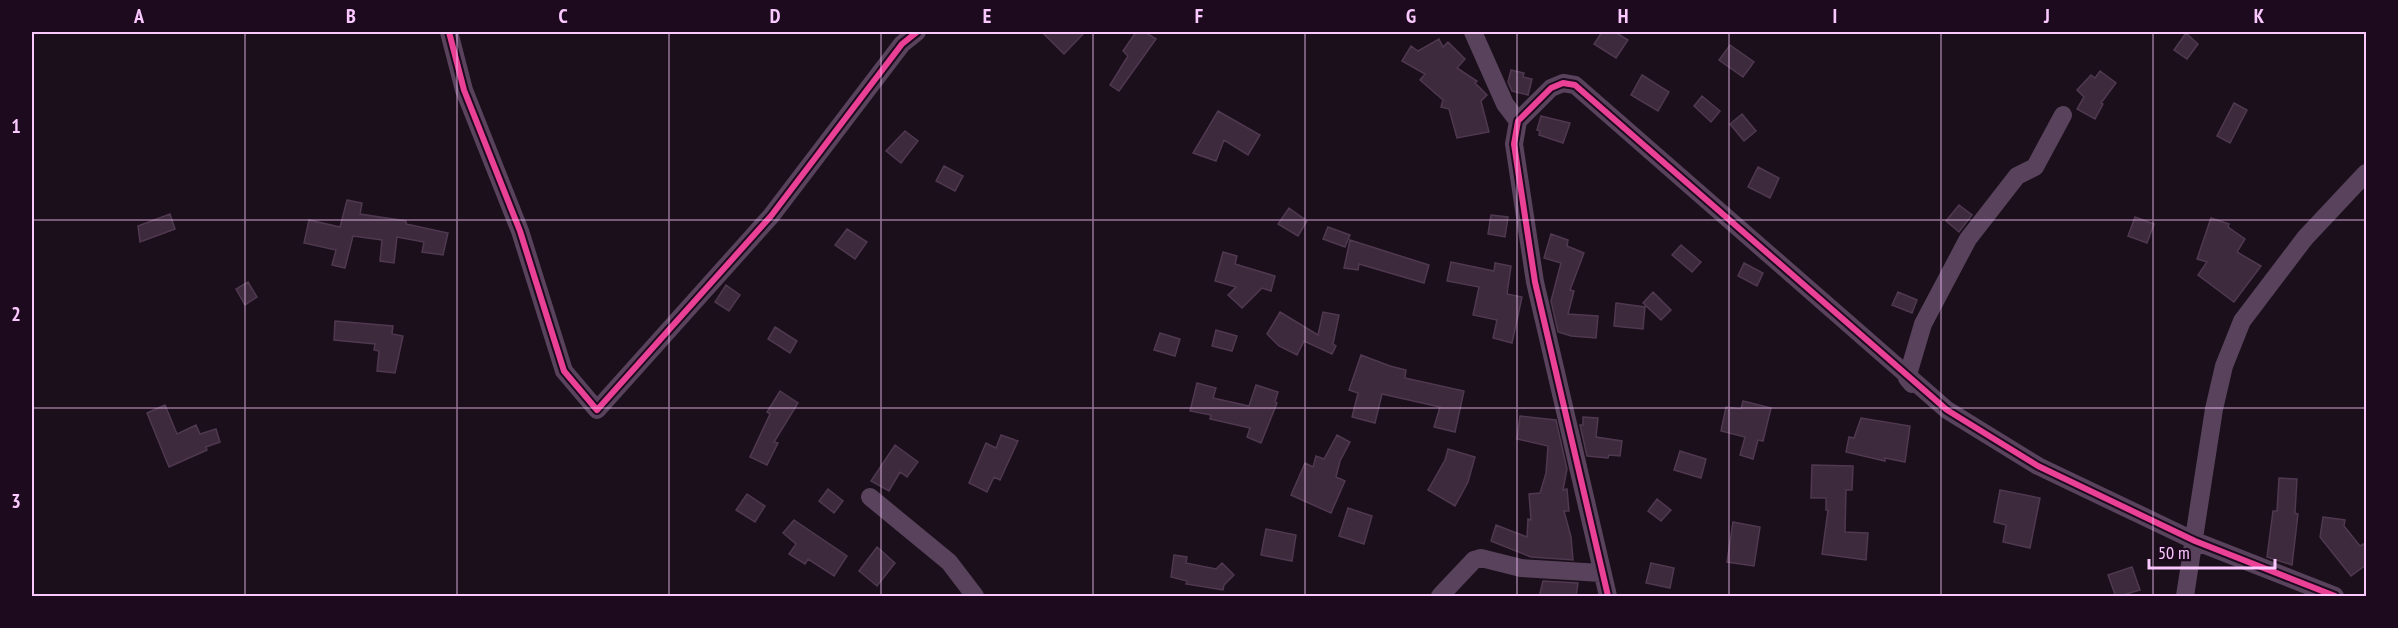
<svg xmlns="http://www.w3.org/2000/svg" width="2398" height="628" viewBox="0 0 2398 628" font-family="'PT Sans Narrow',sans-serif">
  <rect width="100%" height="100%" fill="#1a0f1a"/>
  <path fill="#3d2b3d" stroke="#4f3850" stroke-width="1.5" d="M1042,32H1085L1064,54Z
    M1136,32H1145L1156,39L1119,91L1110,85L1128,56L1123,51Z
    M1602,32H1615L1628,40L1616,58L1594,44Z
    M2186,33L2198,44L2187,59L2174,50Z
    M1439,39L1443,47L1448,42L1465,59L1457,68L1477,81L1475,83L1487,95L1481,101L1489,132L1457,138L1449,109L1441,107L1443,100L1420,80L1425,74L1402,61L1411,46L1418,51Z
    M1730,45L1754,62L1743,77L1719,60Z
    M1511,70L1524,73L1523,77L1532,79L1528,95L1512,91L1508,82Z
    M2100,71L2116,83L2101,103L2103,104L2095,119L2077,109L2084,97L2077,90L2091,75L2095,78Z
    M1642,75L1669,92L1658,111L1631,95Z
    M1702,96L1720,111L1711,122L1694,106Z
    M2234,103L2247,110L2230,143L2217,136Z
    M1218,111L1260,135L1248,155L1224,140L1216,161L1193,153Z
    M1742,114L1756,131L1744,141L1730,124Z
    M1541,116L1570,123L1563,143L1539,135L1540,131L1537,130Z
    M905,131L918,141L901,163L886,151Z
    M944,166L963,176L955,191L936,181Z
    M1758,167L1779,178L1770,198L1748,187Z
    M347,200L362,203L360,214L406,221V224L448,233L443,255L422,252L424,242L397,237L394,263L380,261L382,240L353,236L345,268L332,265L336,250L304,243L309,220L340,227Z
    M1959,205L1972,215L1959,232L1946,221Z
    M1289,208L1307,221L1298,236L1278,224Z
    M170,214L175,229L140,242L138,226Z
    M1491,215L1508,217L1505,237L1488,234Z
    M2135,217L2154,224L2147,243L2128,236Z
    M2211,218L2229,224L2228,227L2245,239L2237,252L2261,266L2234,302L2198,275L2207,262L2197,259Z
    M1328,227L1350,235L1345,247L1323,239Z
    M847,229L867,242L855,259L835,245Z
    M1551,234L1568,240L1567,246L1584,253L1570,290L1574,291L1568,314L1598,316L1596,338L1571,336L1558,332L1551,301L1561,263L1544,258Z
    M1350,240L1429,265L1424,283L1359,264L1358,270L1344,268Z
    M1681,245L1701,262L1692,272L1672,255Z
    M1223,252L1237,256L1235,264L1275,276L1271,291L1262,288L1242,308L1228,295L1236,287L1215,281Z
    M1451,262L1494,271L1495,263L1511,266L1507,294L1522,297L1512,343L1493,338L1497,320L1473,315L1479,287L1447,281Z
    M1744,263L1763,273L1757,286L1738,276Z
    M248,282L257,297L245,305L236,289Z
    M726,285L740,295L729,311L715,302Z
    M1653,292L1671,310L1661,320L1643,303Z
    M1898,292L1917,300L1912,313L1892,305Z
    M1616,303L1645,307L1643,329L1614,326Z
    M1280,312L1318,335L1323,312L1339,315L1333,344L1336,346L1332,354L1304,341L1297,355L1279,346L1267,334Z
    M335,321L393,326L392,334L403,336L395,373L377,371L379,351L374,350L375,344L334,340Z
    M775,327L797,341L790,353L768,339Z
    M1216,330L1237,336L1232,351L1212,346Z
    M1160,333L1180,339L1175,356L1154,350Z
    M1361,355L1390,366L1406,370L1405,378L1464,391L1455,432L1434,427L1440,407L1382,394L1375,423L1352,417L1358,393L1349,390Z
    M1197,383L1216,388L1213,398L1249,406L1256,385L1278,392L1275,402L1277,403L1261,443L1247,437L1250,428L1210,419L1211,415L1190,411Z
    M780,391L798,403L774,442L778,443L767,465L750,457L770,414L767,412Z
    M1743,401L1771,408L1763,441L1758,440L1753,459L1740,455L1745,437L1721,431L1726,407L1741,409Z
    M165,405L177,434L196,425L200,434L216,429L220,442L206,447L207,450L169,467L147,413Z
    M1520,416L1556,420L1567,469L1563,490L1567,489L1569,511H1564L1571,537L1573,560L1531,557L1491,541L1496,525L1527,537L1528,519L1531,520L1529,494L1540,493L1546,473L1548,446L1517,439Z
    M1583,417L1598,418L1596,437L1622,441L1620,456L1609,455L1608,458L1587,456L1580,425H1583Z
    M1861,418L1910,426L1905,462L1885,458V461L1846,452L1849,437L1854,438Z
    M1001,435L1018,441L1000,480L994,477L987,492L969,483L986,443L996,448Z
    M1337,435L1350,442L1340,461L1336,477L1345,481L1331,513L1291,495L1305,463L1313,467L1316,456L1324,459Z
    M895,445L918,462L907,477L900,472L889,491L871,481Z
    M1448,449L1475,457L1468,482L1455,506L1428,490L1445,460Z
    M1680,451L1706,459L1701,478L1674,470Z
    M1812,465L1853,466L1852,490H1846L1845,532L1868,533L1866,560L1822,554L1828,510H1826V498H1811Z
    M2279,478L2297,479L2295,513L2298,514L2292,565L2267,557L2273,511H2277Z
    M828,489L843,501L834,513L819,501Z
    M2000,490L2040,498L2030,548L2003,542L2006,525L1994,522Z
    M747,494L765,506L755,522L736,510Z
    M1657,499L1671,510L1661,521L1648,511Z
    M1348,508L1372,516L1364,544L1339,536Z
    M2323,517L2345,520L2344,526L2360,546L2367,542V564L2351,576L2320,537Z
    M794,520L847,556L834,576L808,559L805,564L789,554L796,544L783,533Z
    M1733,522L1760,527L1754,566L1727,562Z
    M1266,529L1296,535L1292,561L1261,555Z
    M877,547L895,563L877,586L859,571Z
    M1174,555L1187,557L1186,563L1216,569L1222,563L1234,575L1224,585L1223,590L1186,584L1187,581L1171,577Z
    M1651,563L1674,568L1670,588L1646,583Z
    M2132,567L2140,590L2116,597L2108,575Z
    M1543,581L1578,583L1576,597H1539Z"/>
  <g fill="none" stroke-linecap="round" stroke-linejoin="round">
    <path stroke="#58425c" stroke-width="18" d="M449,32L464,90L520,231L564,371L597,410L771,216L902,44L917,32
      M1473,32L1505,104L1518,121
      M1912,384L1907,378L1923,324L1968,239L2017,176L2035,167L2063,115
      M870,497L949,562L975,596
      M1440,596L1474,560L1481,558L1521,568L1601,573
      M1608,596L1535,282L1514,144L1518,121L1551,88L1563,83L1575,85L1947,410L2038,466L2195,541L2335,596
      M2185,596L2214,409L2224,366L2242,321L2305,238L2366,173"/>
    <g stroke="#1e0a1f" stroke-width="10">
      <path id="cycleway" d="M449,32L464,90L520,231L564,371L597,410L771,216L902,44L917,32
        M1608,596L1535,282L1514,144L1518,121L1551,88L1563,83L1575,85L1947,410L2038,466L2195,541L2335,596"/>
    </g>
    <use href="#cycleway" stroke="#ea4096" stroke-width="6"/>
  </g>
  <path fill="none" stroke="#fbc8ff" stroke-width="1.5" stroke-opacity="0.55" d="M245,32V596M457,32V596M669,32V596M881,32V596M1093,32V596M1305,32V596M1517,32V596M1729,32V596M1941,32V596M2153,32V596M32,220H2366M32,408H2366"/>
  <rect width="2398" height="628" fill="none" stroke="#1e0a1f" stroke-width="66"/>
  <path d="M2149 559v9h126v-9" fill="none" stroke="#fbc8ff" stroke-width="3"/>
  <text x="2158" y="559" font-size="18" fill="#fbc8ff" stroke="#1e0a1f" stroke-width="4.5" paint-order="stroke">50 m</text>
  <rect x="33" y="33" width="2332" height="562" fill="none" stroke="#fbc8ff" stroke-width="2"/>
  <g font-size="20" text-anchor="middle" font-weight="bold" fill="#fbc8ff">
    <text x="139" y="23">A</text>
    <text x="351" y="23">B</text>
    <text x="563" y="23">C</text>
    <text x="775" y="23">D</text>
    <text x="987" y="23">E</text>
    <text x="1199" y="23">F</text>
    <text x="1411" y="23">G</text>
    <text x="1623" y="23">H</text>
    <text x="1835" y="23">I</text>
    <text x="2047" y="23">J</text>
    <text x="2259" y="23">K</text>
    <text x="16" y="133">1</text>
    <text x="16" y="321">2</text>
    <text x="16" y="508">3</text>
  </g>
</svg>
